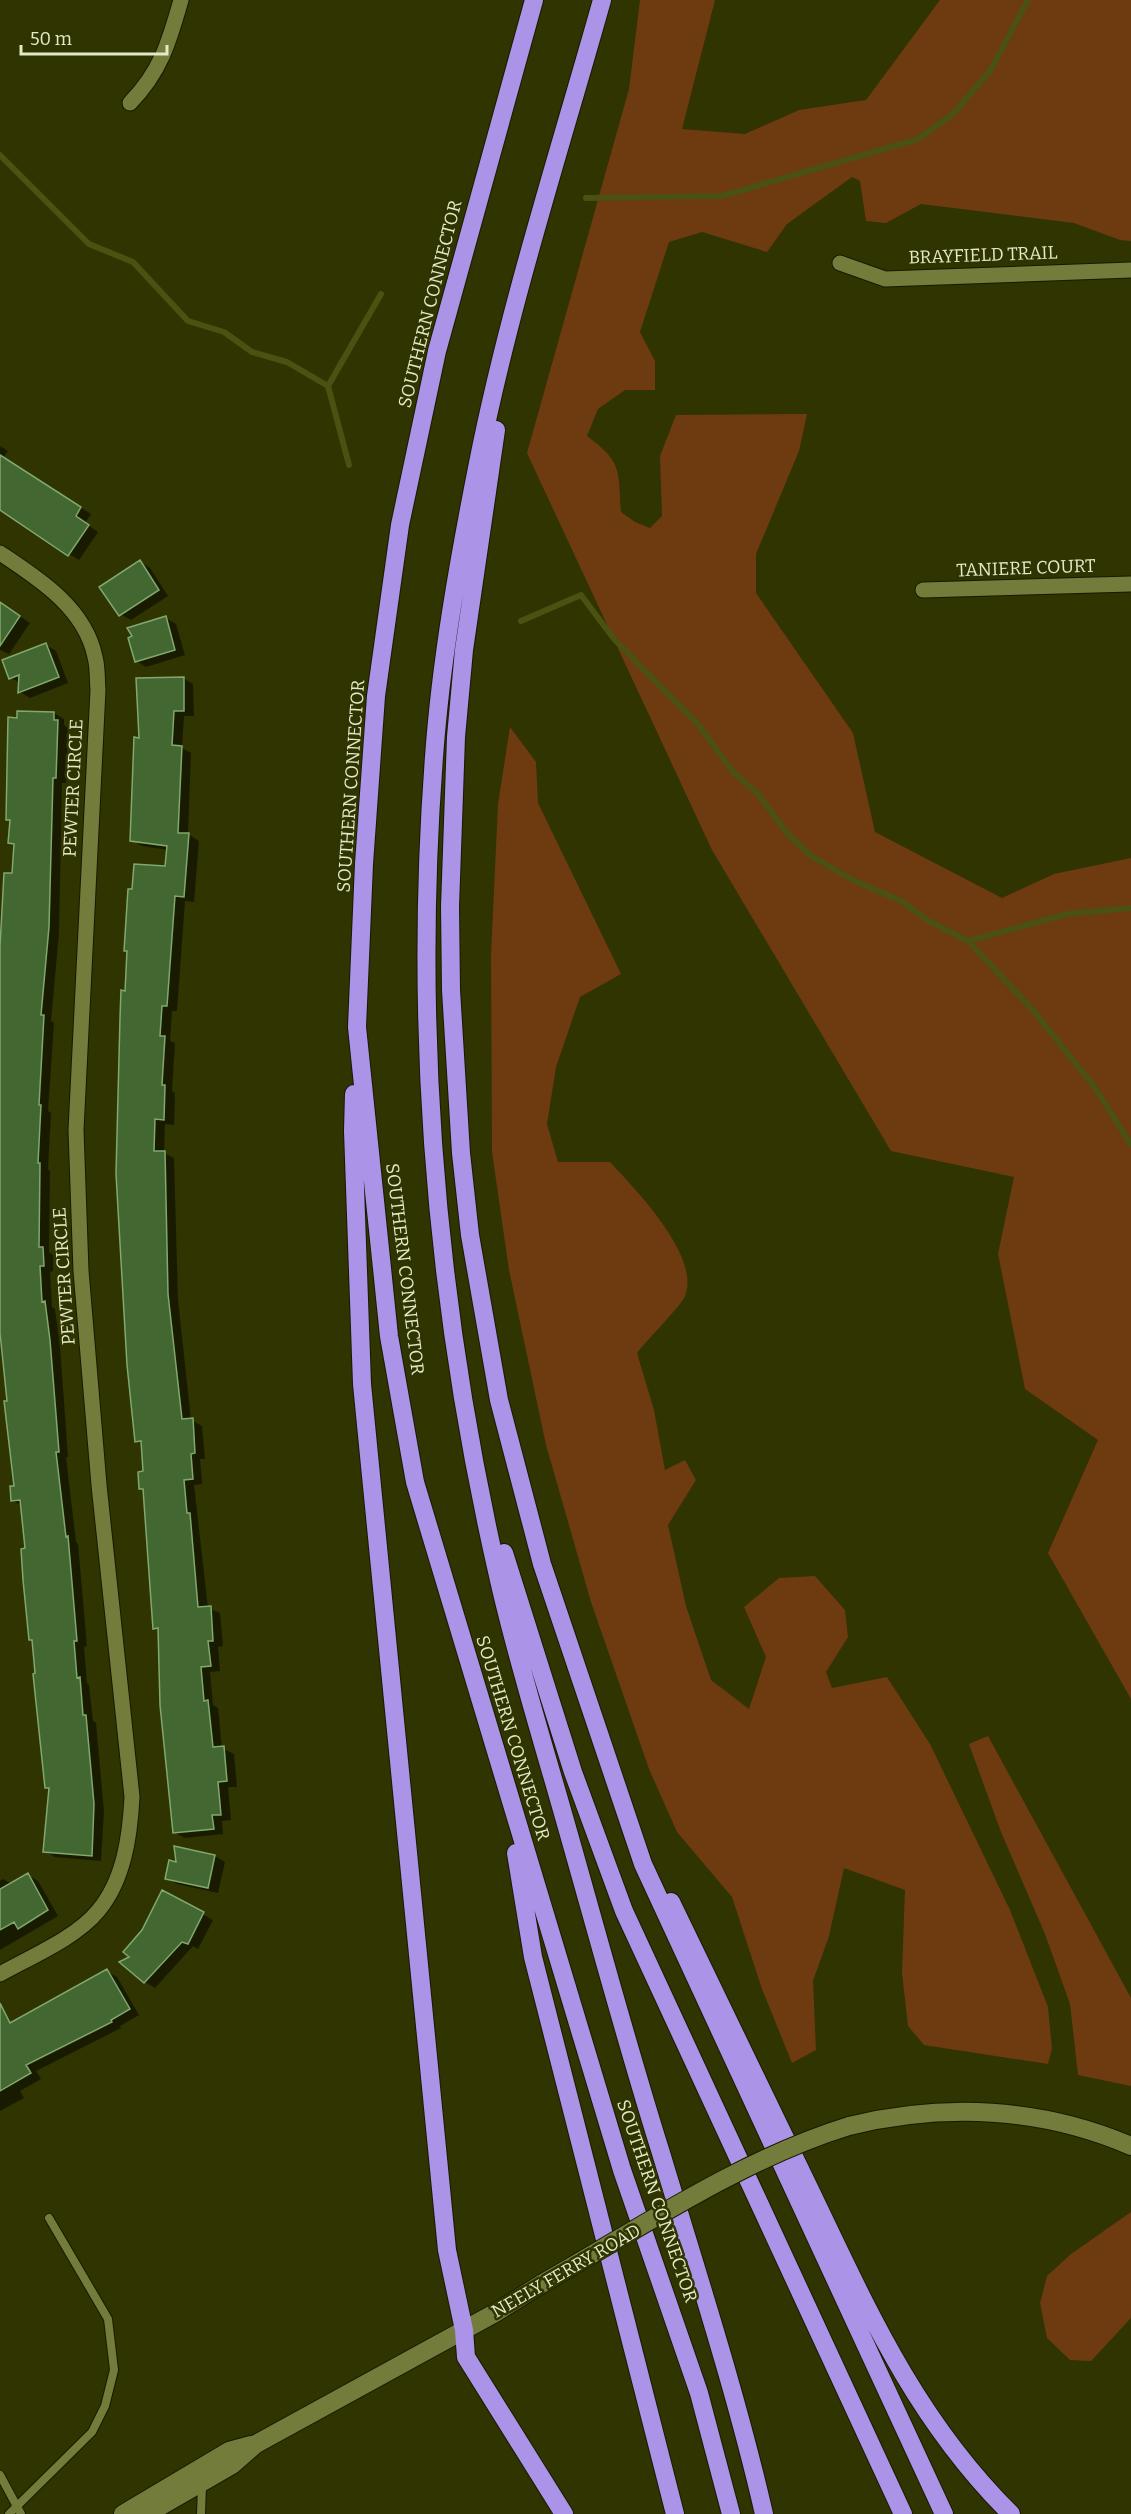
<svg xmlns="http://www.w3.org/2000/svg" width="1131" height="2514" viewBox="0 0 1131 2514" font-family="Bitter,serif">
  <rect width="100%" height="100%" fill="#2f3400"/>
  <path fill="#6e3b10" d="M640,0H715L682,129L745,134L799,110L866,100L940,0H1131V241L1120,240L1074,223L921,204L886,223L866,221L860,181L852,177L787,224L767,252L702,232L669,242L640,332L655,361V390H625L598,409L587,436C623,463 618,469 621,512L635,522L650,528L662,516L660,456L676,415L807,414L799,451L756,554V593L853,733L875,832L1002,898L1054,874L1131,858V1699L1048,1553L1098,1440L1025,1389L998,1254L1014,1177L891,1151L712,850L527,453L629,89Z
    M510,727L536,762L538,803L621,974L580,997L556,1067L547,1124L558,1162H610C635,1189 701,1256 685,1296C682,1305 645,1342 637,1353L654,1410L665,1470L685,1460L696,1480L668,1525L686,1606L711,1680L749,1709L766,1657L744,1607L779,1578L815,1576L845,1610L848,1637L826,1672L832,1688L887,1677L930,1744L1010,1910L1048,2007L1052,2049L1048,2064L924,2045L908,2026L902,1973L905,1890L844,1868L829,1936L813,1981L816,2050L792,2063L762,1989L732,1897L677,1832L649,1769L591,1602L546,1445L509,1270L492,1152L491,955L498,804Z
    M988,1736L1131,1998V2086L1078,2075L1070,2004L1045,1934L1001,1832L969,1744Z
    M1131,2212V2318L1091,2361L1070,2360L1047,2338L1040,2303L1047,2276L1071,2254Z"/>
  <path fill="#0007" d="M0,446L8,451L3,458L91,514L85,523L98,532L79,560L0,510Z
    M140,562L150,568L168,596L131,620L120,614Z
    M0,603L30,623L9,654L0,650Z
    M166,618L176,624L185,655L146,667L136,661L135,637Z
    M46,645L56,651L68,683L30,698L20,692V683L11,678Z
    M183,678L193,684L194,716H184L182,748L191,753L188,834L199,841L194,902L185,901L177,1011H172L170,1041L175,1043L172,1091L175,1093L174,1125L165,1124L164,1153L174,1158L178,1300L191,1420L202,1426L205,1459H200L202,1484L194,1485L208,1608L220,1613L223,1646L218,1647L220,1671L210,1672L213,1705L218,1708L222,1748L234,1754L237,1787H228L231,1820L222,1821L223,1834L185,1838L174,1832L160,1631L154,1628L144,1491L141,1488L145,1472L143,1444L136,1441L127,992L166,867L168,850L142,846L132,840L140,739Z
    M54,713L64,719V725L68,728L66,783H62L59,933L51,1021L54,1023L48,1111L51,1113L48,1169L50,1171L49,1252L53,1255V1271L50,1272L52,1307L55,1309L60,1347L68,1457H66L76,1542L78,1544L87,1646L84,1647L87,1683L89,1685L93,1721L96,1723L104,1811L101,1861L55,1857L45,1851L50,1790L46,1788L22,1506L12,1500L16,1487L0,1332V957L15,846L10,843L11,821L8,819Z
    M215,1856L225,1862L218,1893L177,1884L166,1878L177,1864Z
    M28,1875L38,1881L58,1916L0,1950V1881L3,1879L12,1884Z
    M163,1892L213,1920L198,1949L193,1946L155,1988L145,1982L131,1957Z
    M107,1971L117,1977L139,2015L120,2026L121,2028L36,2071L41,2079L20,2091L24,2098L0,2111V2030Z"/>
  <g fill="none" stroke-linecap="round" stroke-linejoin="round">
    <path stroke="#4a5111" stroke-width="6" d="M0,155L89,244L133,262L188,321L224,332L252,352L287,362L328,386L349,465
      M586,198L722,196L918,139L953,114L990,71L1028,0
      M328,386L381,294
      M521,621L581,595L614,639L697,723L733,772L758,794L787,833L811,856L851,879L903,902L927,920L968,941L1032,1009L1096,1089L1131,1145
      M968,941L1067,914L1131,908"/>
  </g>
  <path fill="#436731" stroke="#81a86f" stroke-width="1.5" d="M0,455L81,507L76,516L89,525L68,556L0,510Z
    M140,560L159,590L119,616L99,587Z
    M0,602L20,616L0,646Z
    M166,616L175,650L135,662L128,638L132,636L127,628Z
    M46,643L59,677L18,693L19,675L9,679L2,660Z
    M184,677V711H174L172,745L182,746L178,833H189L184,897L175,896L167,1006H162L160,1036H165L162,1085H165L164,1120L155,1119L154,1151H165L168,1294L182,1419L193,1418L195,1453L191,1454L193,1479L184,1480L187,1513H190L198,1607L211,1606L213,1641H208L211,1666L201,1667L204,1701L208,1700L213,1747L224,1746L227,1781L218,1782L221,1815H212L214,1829L173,1833L160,1705L158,1628L153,1629L143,1489H139L138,1472L143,1471L141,1441L135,1442L127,1365L116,1174L120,1018L121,990L125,991L127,951H124L128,889H132L134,864L165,866L167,846L130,841L134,737L139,738L136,678Z
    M17,711L54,712V720H58L56,778H53L49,927L41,1015H44L39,1105H41L38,1163H40L39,1247H43L44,1266H40L42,1302L45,1301L50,1340L59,1452H56L66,1537L68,1536L77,1641H74L77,1678L80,1677L83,1715H86L94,1804L92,1856L43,1852L49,1788H45L33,1674L35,1673L32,1640H29L23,1580L21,1549L25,1548L20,1500L11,1501L10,1486H14L4,1401H7L0,1333V946L4,873H12L14,844L8,843L10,820H6L8,717L17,718Z
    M174,1846L215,1855L208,1888L165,1879L169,1860L176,1862Z
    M28,1873L48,1910L18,1929L14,1922L0,1930V1889Z
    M162,1890L204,1912L188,1944L182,1942L144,1983L119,1962L129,1957L123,1952L142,1930Z
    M107,1969L130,2009L111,2020L112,2022L26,2065L31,2073L0,2091V2003L10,2023Z"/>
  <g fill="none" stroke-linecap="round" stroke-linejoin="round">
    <g stroke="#171b00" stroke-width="10">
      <path id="lane" d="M0,2475L21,2514
        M9,2514L92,2432L105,2406L114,2370L108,2319L49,2218
        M201,2514L202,2486"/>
    </g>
    <g stroke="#171b00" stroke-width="17">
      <path id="street" d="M130,103C161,71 169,42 181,0
        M840,263L885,279L1131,270
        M0,553C39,579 85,608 95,657C98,668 97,680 98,690L76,1130L81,1271L99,1485L132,1797C130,1836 124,1880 98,1911C76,1938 30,1957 0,1974
        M923,590L1131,584"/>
    </g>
    <g stroke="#171b00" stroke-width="20">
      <path id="secondary" d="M849,2126C944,2103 1041,2107 1131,2146
        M123,2514L229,2451L251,2445
        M147,2514L232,2465L256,2444L495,2313L543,2283"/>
    </g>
    <g stroke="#171b00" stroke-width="20">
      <path id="highway" d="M534,0L437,351L400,525L376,696L364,864L357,1027L389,1336L415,1482L622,2170L699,2393L731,2514
        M602,0C559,153 509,307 478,463C459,559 441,659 434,757C413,1033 437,1311 499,1580C517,1660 542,1739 564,1817C596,1929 626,2042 661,2153C697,2273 736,2392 764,2514
        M496,430L464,650L456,737L450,907L451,990L461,1153L470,1235L499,1400L542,1564L643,1864L944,2514
        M354,1094L353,1131L362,1384L447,2250L464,2330L466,2357L564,2514
        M504,1553L573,1772L624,1911L903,2514
        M516,1853L533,1957L675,2514
        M671,1902C718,1999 765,2096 811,2192C868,2311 916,2420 1011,2514"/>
    </g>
    <use href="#lane" stroke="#737c3b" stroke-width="8"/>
    <use href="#street" stroke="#737c3b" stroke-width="15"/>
    <use href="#secondary" stroke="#737c3b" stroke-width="18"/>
    <use href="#highway" stroke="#ab94e7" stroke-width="18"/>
    <g stroke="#171b00" stroke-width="20" stroke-linecap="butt">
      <path id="secondary-bridge" d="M543,2283C640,2228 742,2159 849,2126"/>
    </g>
    <use href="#secondary-bridge" stroke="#737c3b" stroke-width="18"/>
  </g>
  <g text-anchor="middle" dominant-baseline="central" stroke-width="5" stroke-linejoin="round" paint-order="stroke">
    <g font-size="18" fill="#e3eac8" stroke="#2f3400">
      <text transform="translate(983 255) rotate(-2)">BRAYFIELD TRAIL</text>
      <text transform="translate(430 304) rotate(-76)">SOUTHERN CONNECTOR</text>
      <text transform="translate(1026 568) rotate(-2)">TANIERE COURT</text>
      <text transform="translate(351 786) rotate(-86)">SOUTHERN CONNECTOR</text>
      <text transform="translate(73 788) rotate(-87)">PEWTER CIRCLE</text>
      <text transform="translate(405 1269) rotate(83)">SOUTHERN CONNECTOR</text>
      <text transform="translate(64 1276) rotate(-94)">PEWTER CIRCLE</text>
      <text transform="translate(513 1738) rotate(73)">SOUTHERN CONNECTOR</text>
      <text transform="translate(657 2201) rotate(71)">SOUTHERN CONNECTOR</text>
      <text transform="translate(566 2271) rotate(-30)">NEELY FERRY ROAD</text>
    </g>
  </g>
  <path d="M21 45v9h146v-9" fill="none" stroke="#e3eac8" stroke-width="3"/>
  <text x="30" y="45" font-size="18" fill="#e3eac8" stroke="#2f3400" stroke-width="4.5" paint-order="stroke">50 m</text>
</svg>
